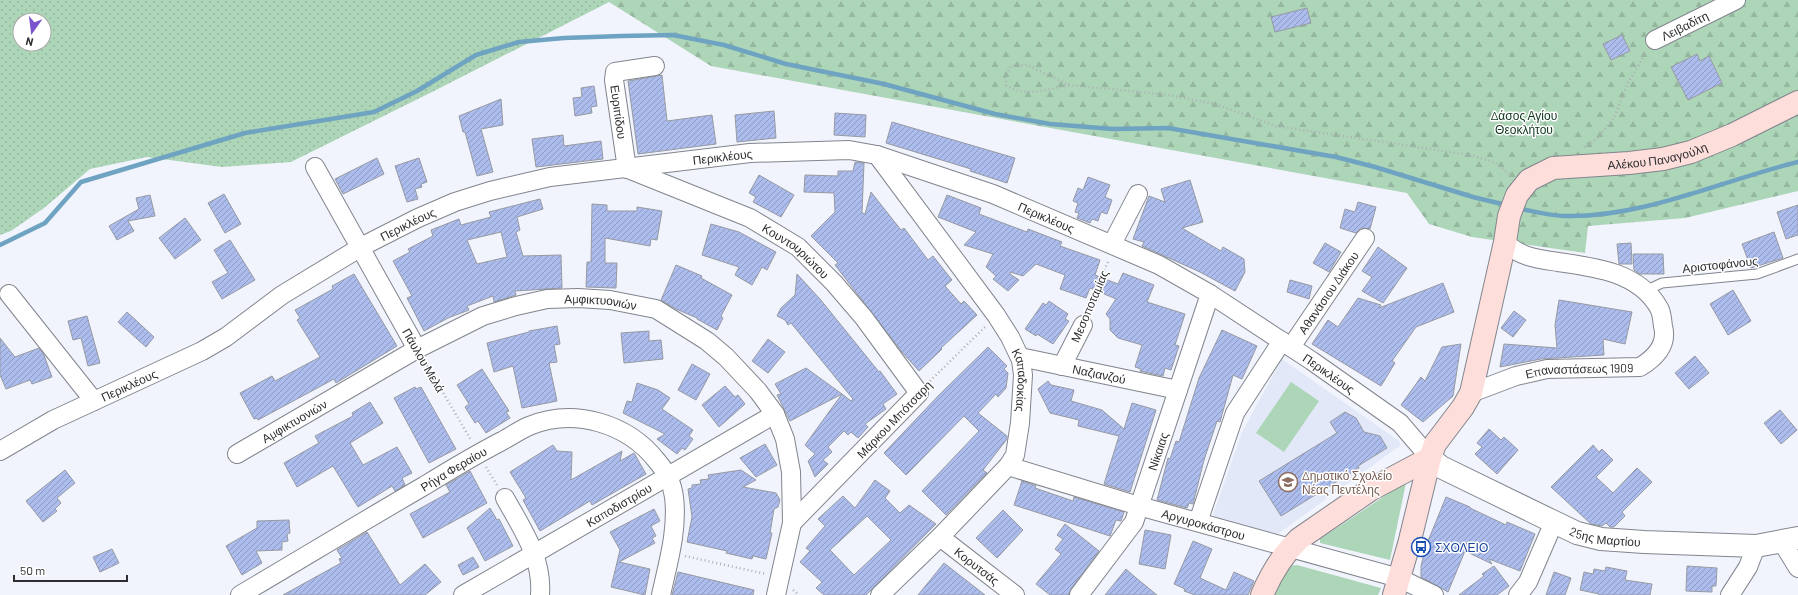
<svg xmlns="http://www.w3.org/2000/svg" width="1798" height="595" viewBox="0 0 1798 595" font-family="Barlow,sans-serif">
  <defs>
    <pattern id="grass-dots" width="8" height="8" patternUnits="userSpaceOnUse"><rect width="8" height="8" fill="#add5b8"/><path d="M2 2h.1M6 6h.1" fill="none" stroke="#95b79f" stroke-width="1.8" stroke-linecap="round"/></pattern>
    <pattern id="forest-firs" width="22" height="20" patternUnits="userSpaceOnUse"><rect width="22" height="20" fill="#add5b8"/><path d="M5 1l3.5 6h-7zM16 11l3.5 6h-7z" fill="#95b79f"/></pattern>
    <pattern id="building-hatch" width="6" height="6" patternUnits="userSpaceOnUse"><rect width="6" height="6" fill="#acbced"/><path d="M-1 1l2-2M0 6l6-6M5 7l2-2" fill="none" stroke="#8c99c1"/></pattern>
  </defs>
  <rect width="100%" height="100%" fill="#f1f4fc"/>
  <path fill="#e2e8f7" d="M1282,359L1399,441L1401,445L1275,536L1212,518L1242,432Z"/>
  <path fill="url(#grass-dots)" fill-rule="evenodd" d="M0,0H613L436,90L291,162L222,167L147,157L90,169L44,208L11,231L0,235ZM20,20H44V44H20Z"/>
  <path fill="url(#forest-firs)" d="M613,0H1798V191L1685,218L1588,226L1585,253L1472,237L1429,224L1407,193L711,66L609,2Z"/>
  <path fill="#add5b8" d="M1291,382L1319,401L1284,452L1256,433Z
    M1404,483H1406L1390,560L1320,543V539Z
    M1297,565L1381,588L1378,595H1271L1284,566Z"/>
  <g fill="none" stroke-linecap="round" stroke-linejoin="round">
    <path stroke="#6ea3c1" stroke-width="4.5" d="M1517,208C1533,211 1549,216 1565,216C1643,218 1723,180 1798,162
      M0,245L45,223L81,182L245,133L374,112L417,91L476,55L519,42L564,38L622,36L673,35L724,45L786,64L884,84L995,114L1050,124L1113,129L1168,128L1336,157L1375,167L1473,197L1506,205"/>
  </g>
  <path fill="url(#building-hatch)" stroke="#979aa2" fill-rule="evenodd" d="M1307,8L1311,23L1275,32L1271,17Z
    M1622,35L1630,51L1611,60L1603,44Z
    M1697,54L1700,61L1709,56L1722,83L1688,100L1671,67Z
    M662,75L667,121L712,115L716,144L638,154L628,81Z
    M594,86L597,106L591,107L592,113L575,116L573,98L582,97L581,88Z
    M501,99L503,125L481,129L493,172L477,176L465,132H463L459,116Z
    M774,111L776,138L737,142L735,115Z
    M835,113L866,115L865,137L834,135Z
    M892,122L1015,158L1007,183L970,171L971,169L886,143Z
    M563,135L564,146L601,141L603,159L536,167L532,139Z
    M377,158L384,174L343,194L335,179Z
    M419,158L427,182L421,184L422,187L415,189L418,199L407,202L395,166Z
    M855,162L864,163L862,213L865,214L871,192L901,230L904,228L928,260L933,256L952,280L945,286L961,304L964,301L977,315L941,348L942,349L919,371L902,352L835,265L838,263L811,236L835,212L834,193L804,192L805,175L838,176V171H853Z
    M759,175L794,195L781,217L753,202L756,197L749,193Z
    M1088,177L1110,185L1105,197L1112,200L1107,214L1101,212L1098,221L1092,219L1090,223L1077,218L1079,213L1075,212L1078,203L1073,201L1078,188L1083,190Z
    M1190,180L1203,222L1182,228L1221,251L1223,247L1244,259L1245,272L1235,291L1200,272L1142,246L1144,242L1133,239L1149,196L1165,202L1161,189Z
    M224,194L241,224L225,233L208,203Z
    M150,195L155,216L128,221L134,231L117,240L109,226L139,209L136,198Z
    M947,195L981,208L979,214L1027,232L1028,229L1062,242L1060,246L1100,260L1095,275L1118,284L1123,273L1154,285L1147,302L1185,314L1175,345L1179,346L1171,370L1165,368L1163,376L1140,371L1141,369L1135,367L1142,345L1118,338L1110,330V319L1106,314L1116,299L1090,288L1086,298L1060,289L1065,275L1036,264L1023,276L1010,272V274L1019,280L1008,291L993,279L996,276L986,267L993,254L964,245L976,232L938,217Z
    M540,199L543,209L517,217L520,230L516,232L523,256L561,255L562,288L515,291L516,295L494,302L493,296L467,306L469,310L448,318L424,331L407,298L412,296L393,261L410,252L408,249L433,236L431,230L459,219L461,225L491,217L489,212ZM501,232L507,257L477,264L467,240Z
    M1358,202L1376,207L1370,229L1361,228L1356,233L1340,228L1345,209L1355,212Z
    M592,204L607,205V211H637V207L662,211L657,240L651,239L650,246L605,238V263H617L616,288L586,287L587,262H591Z
    M1798,205V235L1786,239L1777,212Z
    M185,218L201,240L175,259L159,238Z
    M711,224L739,232L776,252L767,270L762,267L752,285L735,275L739,267L702,255Z
    M1774,232L1783,258L1751,268L1742,244Z
    M230,240L255,280L222,299L212,282L228,273L214,250Z
    M1325,243L1341,252L1329,272L1313,263Z
    M1631,243L1632,264H1619L1617,244Z
    M1378,247L1407,268L1383,303L1362,291L1372,277L1362,271Z
    M1633,254H1663L1664,274H1640L1634,270Z
    M676,265L702,276L701,278L732,295L721,316L723,318L717,330L697,319V318L676,309L661,300Z
    M354,274L397,346L336,383L334,379L258,420L257,418L254,419L240,393L272,376L275,381L320,357L297,320L300,318L295,310L333,289L332,286Z
    M797,274L820,299L879,372L880,371L897,394L883,404L886,409L865,424L868,427L858,438L851,432L848,435L844,431L828,447L832,452L823,460L828,464L815,477L808,461L815,454L805,445L842,394L851,401L853,399L791,323L788,325L785,320L777,316L781,308L795,295Z
    M1290,280L1312,286L1309,299L1287,292Z
    M1443,283L1454,312L1416,327L1392,361L1395,363L1381,386L1312,344L1328,320L1338,327L1358,298L1381,305L1379,308Z
    M1733,290L1751,321L1728,335L1710,304Z
    M1559,300L1632,312L1625,344L1603,339L1604,355L1541,359L1500,367L1504,344L1557,348L1555,325Z
    M1049,301L1068,314L1065,319L1069,321L1053,344L1037,334L1036,336L1025,329L1043,303L1046,305Z
    M1514,311L1526,320L1513,337L1501,328Z
    M127,312L154,337L146,347L118,322Z
    M87,316L100,363L88,366L81,338L73,340L68,321Z
    M557,326L560,344L554,345L557,362L549,363L557,401L522,408L513,366L494,372L487,343L529,332V331Z
    M1222,330L1257,346L1242,379L1233,375L1220,422L1217,421L1204,460L1193,504L1189,503L1187,508L1157,500L1168,458L1170,459L1176,441L1179,442L1199,378Z
    M649,331V341L661,340L663,359L624,363L621,333Z
    M0,338L15,357L39,348L44,355L52,377L32,384L30,380L6,389L0,375Z
    M768,339L785,352L768,373L752,361Z
    M1461,344L1453,396L1423,422L1401,405L1421,377L1425,381L1442,347Z
    M988,347L1007,366L1004,369L1008,373L1006,388L998,397L996,394L978,413L1007,436V439L983,470L987,473L946,515L922,491L979,431L964,416L906,475L884,453L939,395Z
    M1695,356L1709,373L1689,389L1675,373Z
    M692,364L710,374L696,400L678,390Z
    M806,368L842,394L790,421L777,395L781,394L775,384Z
    M482,369L509,411L506,412L510,418L486,433L478,421L475,423L465,407L469,404L457,385Z
    M1048,381L1051,385L1074,390L1071,401L1102,410L1124,429L1132,403L1156,410L1130,492L1104,484L1119,436L1078,426L1079,420L1050,413L1038,389Z
    M637,383L658,390L670,398L662,409L693,430L689,436L693,439L685,450L682,448L677,454L657,439L665,434L623,413L627,401L632,402Z
    M725,386L735,397L738,395L745,404L719,427L702,405Z
    M415,387L416,389L421,387L456,449L429,463L394,398Z
    M370,402L383,423L350,443L363,465L397,447L412,473L402,478L405,485L395,491L392,486L358,507L333,466L297,487L284,463L319,443L315,436L353,416L352,413Z
    M1780,410L1797,430L1781,444L1764,423Z
    M1345,412L1356,418L1364,432L1380,436L1387,448L1358,466L1359,468L1281,516L1259,481L1337,433L1330,422Z
    M1489,429L1501,440L1504,437L1518,450L1497,474L1475,454L1482,447L1477,443Z
    M765,444L777,465L756,477L740,458Z
    M553,445L557,451L572,452L571,480L622,451L620,461L634,453L646,474L592,505L590,501L540,531L523,500L526,498L510,472Z
    M1593,445L1599,452L1602,449L1613,460L1596,477L1613,493L1637,468L1652,482L1622,512L1625,516L1614,527H1610L1606,523L1602,526L1591,524L1551,487Z
    M65,470L75,483L57,498L61,503L55,509L57,511L43,522L26,501Z
    M741,470L756,480L743,487L776,493L780,500L778,507L774,509L770,533H772L766,559L753,556L752,559L726,553L727,551L687,542L692,517L688,489L692,488V485L701,484L700,480L709,479L708,475Z
    M470,471L487,503L423,538L410,514L450,492L446,485Z
    M875,480L890,491L885,498L900,513L909,505L936,524L866,595H824L816,588L822,582L800,562L810,551L806,548L825,526L818,519L843,496L855,508ZM867,516L891,540L854,575L830,550Z
    M1022,481L1036,486L1035,488L1073,501L1074,497L1124,512L1121,521L1116,520L1110,536L1014,505Z
    M1446,497L1470,507V508L1506,525L1507,522L1535,534L1520,571L1489,559L1492,564L1465,551L1448,592L1421,577V566L1426,546Z
    M490,508L497,520L499,519L513,546L485,561L467,528Z
    M654,509L660,521L651,526L656,536L652,538L655,543L619,562L650,569L645,595L611,587L620,550L610,532Z
    M1003,510L1023,530L997,558L976,538Z
    M289,520L290,533L287,534L288,541L282,542V550L256,551L262,563L242,575L226,546L257,528V521Z
    M1065,524L1099,551L1071,589L1069,595H1050L1036,584L1061,554L1055,549L1063,539L1057,535Z
    M1145,530L1171,535L1165,569L1139,564Z
    M367,532L400,585L425,564L441,582L425,595H283L341,563L339,559L342,558L337,550Z
    M1193,541L1212,549L1200,578L1226,590L1234,572L1254,581L1248,595H1195L1184,591L1185,589L1174,584Z
    M112,549L119,563L100,572L93,557Z
    M473,557L479,567L463,575L458,565Z
    M944,563L985,595H918Z
    M1494,566L1509,586L1497,595H1459L1484,576L1482,574Z
    M1687,566L1717,568L1716,586H1712V592L1686,591Z
    M1606,567L1627,571L1625,580L1652,584L1650,595H1599V594L1580,590L1584,572L1593,574L1594,569L1605,571Z
    M1126,569L1135,577L1157,595H1105Z
    M678,572L754,590L753,595H672Z
    M1554,572L1571,578L1565,595H1546Z"/>
  <g fill="none" stroke-linecap="round" stroke-linejoin="round">
    <g stroke="#82858d" stroke-width="11">
      <path id="service" d="M1645,291L1662,283L1757,274L1798,259"/>
    </g>
    <g stroke="#82858d" stroke-width="20">
      <g id="minor">
        <path id="s1" d="M1655,40L1736,0"/>
        <path id="s2" d="M877,155L996,315L1010,337L1021,360L1023,375L1020,423L1015,455L1008,466L940,537L880,595"/>
        <path d="M315,167L417,349"/>
        <path d="M627,169L614,80L615,72L655,66"/>
        <path id="s3" d="M628,169L750,218L798,247L834,283L864,318L919,393L792,523"/>
        <path d="M1112,244L1138,194"/>
        <path d="M9,294L94,401"/>
        <path id="s4" d="M1291,347L1365,238"/>
        <path id="s5" d="M1020,357L1178,390"/>
        <path d="M1062,366L1083,325"/>
        <path id="s6" d="M1471,393L1516,376L1547,369L1640,367C1655,358 1668,345 1663,326C1662,320 1662,313 1659,308C1639,272 1594,267 1558,262C1538,259 1519,257 1505,242"/>
        <path id="s7" d="M0,451L53,420L202,351L226,337L282,295L361,247L418,218L455,202L490,191L550,177L750,153L849,150L877,155L993,194L1159,265L1210,294L1312,361L1400,423L1430,458"/>
        <path id="s8" d="M237,454L417,349L483,316L516,306L547,299L578,298L610,300L656,309L707,341L726,357L758,391L775,414L785,439L791,472L792,523L776,595"/>
        <path id="s9" d="M1008,466L1139,506L1399,578L1434,595"/>
        <path d="M505,498C522,529 543,558 540,595"/>
        <path d="M1198,522L1235,413L1282,341"/>
        <path id="s10" d="M940,537L1015,595"/>
        <path d="M1782,542L1798,568"/>
        <path id="s11" d="M240,595C301,559 362,522 424,486C450,470 475,455 502,441C511,436 520,430 529,426C575,407 628,424 657,461C667,473 672,482 674,497C678,530 668,563 661,595"/>
        <path id="s12" d="M463,595L775,414"/>
        <path id="s13" d="M1079,595L1134,522L1210,294"/>
        <path d="M1518,595L1528,582L1554,522"/>
        <path d="M1730,595L1748,567L1756,546"/>
      </g>
    </g>
    <g stroke="#82858d" stroke-width="24">
      <g id="tertiary">
        <path id="s14" d="M1430,458L1441,467L1554,522L1577,533L1601,539L1644,542L1756,546L1798,538"/>
      </g>
    </g>
    <g stroke="#82858d" stroke-width="24">
      <g id="secondary">
        <path d="M1262,595C1271,574 1282,555 1299,539L1370,490L1430,458"/>
        <path id="s15" d="M1394,595L1409,544L1430,458L1435,444L1463,407L1471,393L1505,242L1509,216L1517,195L1529,180L1553,168L1629,163L1663,159L1691,152L1732,135L1798,102"/>
      </g>
    </g>
    <path stroke="#adafb6" stroke-width="2.5" stroke-dasharray="1 3" stroke-linecap="butt" d="M1069,85C1048,89 1025,98 1006,85L1005,76L1011,66L1027,65L1069,85L1169,95L1215,104L1276,126L1471,155L1496,163L1510,175
      M1584,147L1597,139L1614,118L1628,83L1646,53
      M1088,311L1095,289L1109,260
      M425,362L471,440
      M930,381L985,327
      M486,467L497,485
      M685,556L766,574
      M793,590L799,595"/>
    <use href="#service" stroke="#fff" stroke-width="9"/>
    <use href="#minor" stroke="#fff" stroke-width="18"/>
    <use href="#tertiary" stroke="#fff" stroke-width="22"/>
    <use href="#secondary" stroke="#fddedb" stroke-width="22"/>
  </g>
  <defs>
    <g id="school-ring" transform="scale(1)"><circle r="9.5" fill="#fff" stroke="#8d6e63" stroke-width="1.5"/><path d="M0-5L7-2L0 1L-7-2ZM-4 1L0 2.5L4 1V4Q0 6-4 4Z" fill="#8d6e63"/></g>
    <g id="bus-ring" transform="scale(1)"><circle r="9.5" fill="#fff" stroke="#1a4fb4" stroke-width="1.5"/><path d="M-5-6H5V4H4V6H2V4H-2V6H-4V4H-5ZM-3.5-4V0h7V-4ZM-3.5 1.2v1.5H-2V1.2ZM2 1.2v1.5H3.5V1.2Z" fill="#1a4fb4"/></g>
  </defs>
  <g fill-rule="evenodd">
    <use href="#school-ring" x="1288" y="482"/>
    <use href="#bus-ring" x="1421" y="547"/>
  </g>
  <g text-anchor="middle" dominant-baseline="central" stroke-width="3" stroke-linejoin="round" paint-order="stroke">
    <g font-size="12" fill="#2d2e31" stroke="#fff">
      <text stroke="none"><textPath href="#s1" startOffset="33">Λειβαδίτη</textPath></text>
      <text transform="translate(619 112) rotate(82)">Ευριπίδου</text>
      <text stroke="none"><textPath href="#s15" startOffset="574">Αλέκου Παναγούλη</textPath></text>
      <text stroke="none"><textPath href="#s7" startOffset="792">Περικλέους</textPath></text>
      <text stroke="none"><textPath href="#s7" startOffset="1128">Περικλέους</textPath></text>
      <text stroke="none"><textPath href="#s7" startOffset="468">Περικλέους</textPath></text>
      <text stroke="none"><textPath href="#s3" startOffset="188">Κουντουριώτου</textPath></text>
      <text transform="translate(1720 264) rotate(-6)">Αριστοφάνους</text>
      <text stroke="none"><textPath href="#s4" startOffset="66">Αθανάσιου Διάκου</textPath></text>
      <text stroke="none"><textPath href="#s8" startOffset="402">Αμφικτυονιών</textPath></text>
      <text transform="translate(1089 306) rotate(-67)">Μεσοποταμίας</text>
      <text transform="translate(424 360) rotate(60)">Πάυλου Μελά</text>
      <text stroke="none"><textPath href="#s6" startOffset="112">Επαναστάσεως 1909</textPath></text>
      <text stroke="none"><textPath href="#s7" startOffset="1452">Περικλέους</textPath></text>
      <text stroke="none"><textPath href="#s5" startOffset="81">Ναζιανζού</textPath></text>
      <text stroke="none"><textPath href="#s2" startOffset="271">Καπαδοκίας</textPath></text>
      <text stroke="none"><textPath href="#s7" startOffset="145">Περικλέους</textPath></text>
      <text transform="translate(894 419) rotate(-46)">Μάρκου Μπότσαρη</text>
      <text stroke="none"><textPath href="#s8" startOffset="66">Αμφικτυονιών</textPath></text>
      <text stroke="none"><textPath href="#s13" startOffset="166">Νίκαιας</textPath></text>
      <text stroke="none"><textPath href="#s11" startOffset="248">Ρήγα Φεραίου</textPath></text>
      <text stroke="none"><textPath href="#s12" startOffset="180">Καποδιστρίου</textPath></text>
      <text stroke="none"><textPath href="#s9" startOffset="204">Αργυροκάστρου</textPath></text>
      <text stroke="none"><textPath href="#s14" startOffset="194">25ης Μαρτίου</textPath></text>
      <text stroke="none"><textPath href="#s10" startOffset="47">Κορυτσάς</textPath></text>
    </g>
    <g font-size="12" fill="#0d341c" stroke="#fff">
      <text x="1524" y="115">Δάσος Αγίου<tspan x="1524" dy="14">Θεοκλήτου</tspan></text>
    </g>
    <g font-size="12" fill="#785e54" stroke="#fff" text-anchor="start">
      <text x="1302" y="475">Δημοτικό Σχολείο<tspan x="1302" dy="14">Νέας Πεντέλης</tspan></text>
    </g>
    <g font-size="12" fill="#164399" stroke="#fff" text-anchor="start">
      <text x="1435" y="547">ΣΧΟΛΕΙΟ</text>
    </g>
  </g>
  <g transform="translate(32 32) rotate(194)"><circle r="19" fill="#ffffff" stroke="#ababad"/>
  <path d="M0-3L7 15L0 10L-7 15Z" fill="#7a54cd"/>
  <text y="-6" font-size="11" font-weight="bold" text-anchor="middle" fill="#2d2e31">N</text>
  </g>
  <path d="M14 575v6h113v-6" fill="none" stroke="#2d2e31" stroke-width="2"/>
  <text x="20" y="575" font-size="12" fill="#2d2e31" stroke="#ffffff" stroke-width="3" paint-order="stroke">50 m</text>
</svg>
